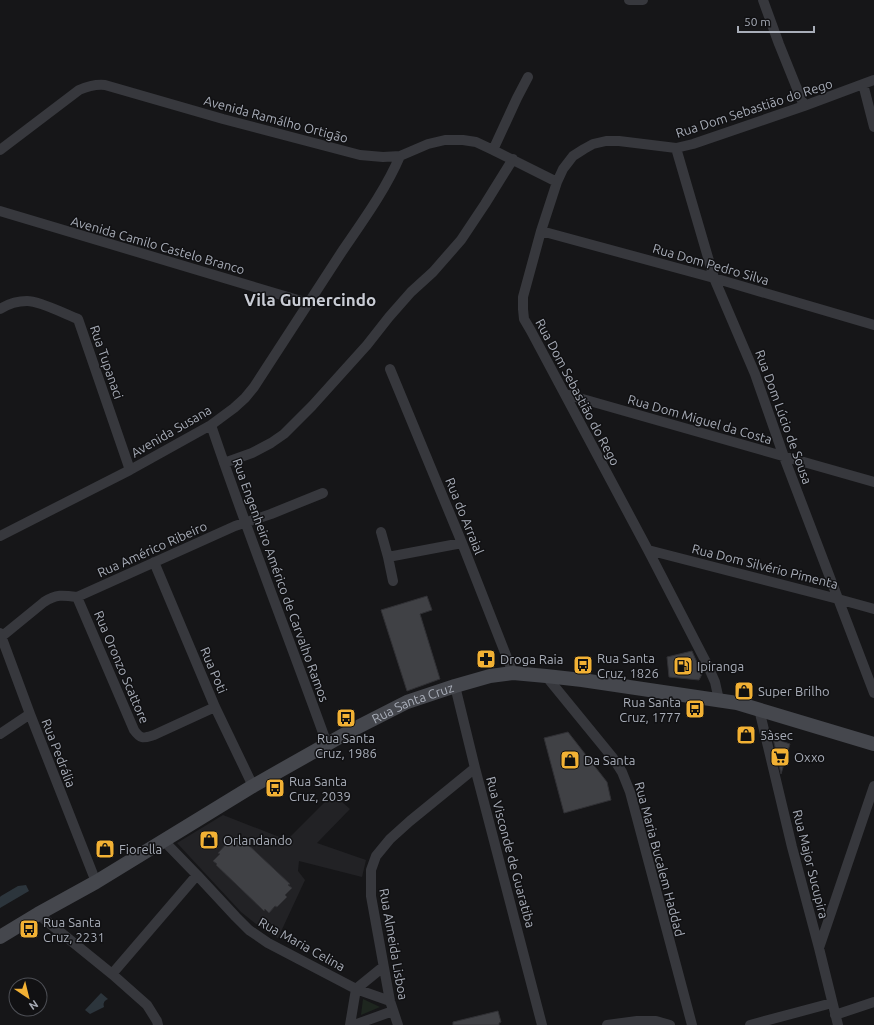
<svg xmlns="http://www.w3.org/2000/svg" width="874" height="1025" viewBox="0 0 874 1025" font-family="Ubuntu,sans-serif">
  <rect width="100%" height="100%" fill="#161618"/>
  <path fill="#222225" d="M333,794L350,809L317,843L366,860L362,877L299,861L298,871L305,880L278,938L265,931L241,912L177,843L223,815L287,840Z"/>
  <path fill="#1e261f" d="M363,999L380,1007L361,1015Z"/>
  <path fill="#2c353c" d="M26,885L29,891L0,908V897L1,896L18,886Z
    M101,993L108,999C104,1001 103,1003 104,1007L90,1014L85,1010Z"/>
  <path fill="#404145" stroke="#303034" d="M427,596L432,610L420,614L440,679L407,691L381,610Z
    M692,651L702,674L699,680L669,677L667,657Z
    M568,732L607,782L611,800L564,813L544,738Z
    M773,738L790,744L781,774Z
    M236,836L240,840L241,838L290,884L288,885L292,888L285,895L287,897L277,907L275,906L269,913L265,909L264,911L216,865L217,864L213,861L220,854L218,853L228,842L230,843Z
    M498,1011L501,1022L499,1023V1025H453V1022Z"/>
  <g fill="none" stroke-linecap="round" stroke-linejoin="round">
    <path stroke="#37383d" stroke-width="10" d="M629,0H643
      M763,0L779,44L804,106
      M863,84L874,127
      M676,148L714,278L755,374L784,457L874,693
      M0,150L79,90C88,86 95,84 105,85L223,119L360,155L383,157L400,156L428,144L445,140H463L476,142L493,150L557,182
      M493,150L517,98L528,77
      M0,211L308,303
      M541,231L714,278L874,325
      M0,309C8,304 18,301 27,301C40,301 65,314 78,319L130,470
      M390,369L462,543L513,673
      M565,394L874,482
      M211,425C247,532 289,638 327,744
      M224,463L252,453L271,443L284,434L312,406L367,345L389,317L411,292L433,272L461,240L485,204L513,159
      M381,532L388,557L393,581
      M0,536L130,470L211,425L234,408L245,398L254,387C283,342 312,297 341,253C362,222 385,191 400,156
      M648,550L838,599L874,609
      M388,557L462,543
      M154,562L215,707L253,786
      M77,597L134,730C141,740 144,738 154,735L215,707
      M0,633L30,714L96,882
      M0,638L44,602C56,594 63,595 77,597L235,526L271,514L323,493
      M546,676L613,758L622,772L630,792L692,1025
      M455,686L475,768L542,1025
      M719,700L715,682L707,664L648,550L531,331L524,319L523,309V297L541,231L557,182L563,169L573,156L584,149L593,144L606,141H619L676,148L693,144L804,106L874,80
      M759,709L792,847L819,948L838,1025
      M0,734L30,714
      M163,840L197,875L236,917L249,930L268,943L356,989L390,1001
      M38,914L112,974L147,1005L157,1021L158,1025
      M819,948L874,786
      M112,974L197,875
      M835,1015L874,1002
      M350,1025L356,989L383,967
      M354,1025L393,1011
      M398,1025L390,1001L371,896V870L376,856L390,839L410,821L475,768
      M607,1025L637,1021H656L670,1025
      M750,1025L832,1003"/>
    <path stroke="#45474d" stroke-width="14" id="s1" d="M0,937L38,914L96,882L253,786L352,730L407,702L455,686L490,676L513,673L546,676L582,680L737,703L874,744"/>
  </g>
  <defs>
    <g id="pharmacy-square" transform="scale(1)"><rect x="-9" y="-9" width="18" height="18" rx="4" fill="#f2b134" stroke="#111113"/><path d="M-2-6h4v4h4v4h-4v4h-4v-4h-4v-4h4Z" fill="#111"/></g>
    <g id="bus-square" transform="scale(1)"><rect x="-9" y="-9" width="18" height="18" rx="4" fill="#f2b134" stroke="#111113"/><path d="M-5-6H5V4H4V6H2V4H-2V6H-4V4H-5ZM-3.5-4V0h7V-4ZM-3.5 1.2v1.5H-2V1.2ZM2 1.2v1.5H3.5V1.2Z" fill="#111"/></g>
    <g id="fuel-square" transform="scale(1)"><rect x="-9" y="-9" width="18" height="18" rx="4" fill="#f2b134" stroke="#111113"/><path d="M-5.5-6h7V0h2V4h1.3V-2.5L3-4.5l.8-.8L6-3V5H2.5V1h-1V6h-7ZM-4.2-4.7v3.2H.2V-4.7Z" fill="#111"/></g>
    <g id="shop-square" transform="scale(1)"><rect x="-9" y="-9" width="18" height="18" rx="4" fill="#f2b134" stroke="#111113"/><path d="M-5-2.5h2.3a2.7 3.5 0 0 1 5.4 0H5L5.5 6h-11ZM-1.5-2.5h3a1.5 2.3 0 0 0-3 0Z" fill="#111"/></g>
    <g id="supermarket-square" transform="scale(1)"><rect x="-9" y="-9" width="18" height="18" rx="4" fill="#f2b134" stroke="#111113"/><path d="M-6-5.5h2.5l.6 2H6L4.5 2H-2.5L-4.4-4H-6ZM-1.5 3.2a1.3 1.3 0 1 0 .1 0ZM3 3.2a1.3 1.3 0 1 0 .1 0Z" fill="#111"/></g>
  </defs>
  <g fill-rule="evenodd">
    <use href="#pharmacy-square" x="486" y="659"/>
    <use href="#bus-square" x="583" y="665"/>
    <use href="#fuel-square" x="683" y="666"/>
    <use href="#shop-square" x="744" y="691"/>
    <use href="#bus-square" x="695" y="709"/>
    <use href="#bus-square" x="346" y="718"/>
    <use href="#shop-square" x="746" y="735"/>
    <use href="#supermarket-square" x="780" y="757"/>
    <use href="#shop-square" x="570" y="760"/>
    <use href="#bus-square" x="275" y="788"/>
    <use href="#shop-square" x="209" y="840"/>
    <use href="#shop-square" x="105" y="849"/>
    <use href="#bus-square" x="29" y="929"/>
  </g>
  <g text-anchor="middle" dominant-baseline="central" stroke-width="3" stroke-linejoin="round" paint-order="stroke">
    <g font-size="13" fill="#a8adb8" stroke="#111113">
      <text transform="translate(754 108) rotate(-18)">Rua Dom Sebastião do Rego</text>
      <text transform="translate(276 119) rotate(15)">Avenida Ramálho Ortigão</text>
      <text transform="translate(158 245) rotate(16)">Avenida Camilo Castelo Branco</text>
      <text transform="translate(711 264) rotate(16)">Rua Dom Pedro Silva</text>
      <text transform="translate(107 362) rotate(71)">Rua Tupanaci</text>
      <text transform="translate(578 392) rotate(62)">Rua Dom Sebastião do Rego</text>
      <text transform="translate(784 417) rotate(70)">Rua Dom Lúcio de Sousa</text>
      <text transform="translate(700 419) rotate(16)">Rua Dom Miguel da Costa</text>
      <text transform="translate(171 431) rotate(-30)">Avenida Susana</text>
      <text transform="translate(465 516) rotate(68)">Rua do Arraial</text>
      <text transform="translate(152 549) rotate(-24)">Rua Américo Ribeiro</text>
      <text transform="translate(765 566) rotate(14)">Rua Dom Silvério Pimenta</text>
      <text transform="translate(281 580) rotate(70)">Rua Engenheiro Américo de Carvalho Ramos</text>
      <text transform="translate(122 667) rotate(67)">Rua Oronzo Scattore</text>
      <text transform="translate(214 670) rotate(67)">Rua Poti</text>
      <text stroke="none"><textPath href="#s1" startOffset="475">Rua Santa Cruz</textPath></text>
      <text transform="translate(59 753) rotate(69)">Rua Pedrália</text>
      <text transform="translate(511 852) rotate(75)">Rua Visconde de Guaratiba</text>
      <text transform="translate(660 859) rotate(75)">Rua Maria Bucalem Haddad</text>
      <text transform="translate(811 864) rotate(76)">Rua Major Sucupira</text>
      <text transform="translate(302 944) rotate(29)">Rua Maria Celina</text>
      <text transform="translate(394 944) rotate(80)">Rua Almeida Lisboa</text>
    </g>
    <g font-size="13" fill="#a8adb8" stroke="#111113" text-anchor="start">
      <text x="597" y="658">Rua Santa<tspan x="597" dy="15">Cruz, 1826</tspan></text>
      <text x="500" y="659">Droga Raia</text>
      <text x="697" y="666">Ipiranga</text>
      <text x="758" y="691">Super Brilho</text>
      <text x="681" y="702" text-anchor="end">Rua Santa<tspan x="681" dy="15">Cruz, 1777</tspan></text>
      <text x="760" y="735">5àsec</text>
      <text x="346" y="738" text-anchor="middle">Rua Santa<tspan x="346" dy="15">Cruz, 1986</tspan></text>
      <text x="794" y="757">Oxxo</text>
      <text x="584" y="760">Da Santa</text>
      <text x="289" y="781">Rua Santa<tspan x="289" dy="15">Cruz, 2039</tspan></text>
      <text x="223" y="840">Orlandando</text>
      <text x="119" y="849">Fiorella</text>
      <text x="43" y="922">Rua Santa<tspan x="43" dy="15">Cruz, 2231</tspan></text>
    </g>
    <g font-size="17" font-weight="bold" fill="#c9ccd4" stroke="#111113">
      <text x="310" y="299">Vila Gumercindo</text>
    </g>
  </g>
  <g transform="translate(28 997) rotate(145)"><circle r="19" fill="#111113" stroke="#4d4f55"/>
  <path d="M0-3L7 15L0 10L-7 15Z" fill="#f2b134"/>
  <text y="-6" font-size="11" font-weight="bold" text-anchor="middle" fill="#a8adb8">N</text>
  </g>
  <path d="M738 26v6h76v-6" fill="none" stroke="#a8adb8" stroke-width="2"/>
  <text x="744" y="26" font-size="12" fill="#a8adb8" stroke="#111113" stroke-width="3" paint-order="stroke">50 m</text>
</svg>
